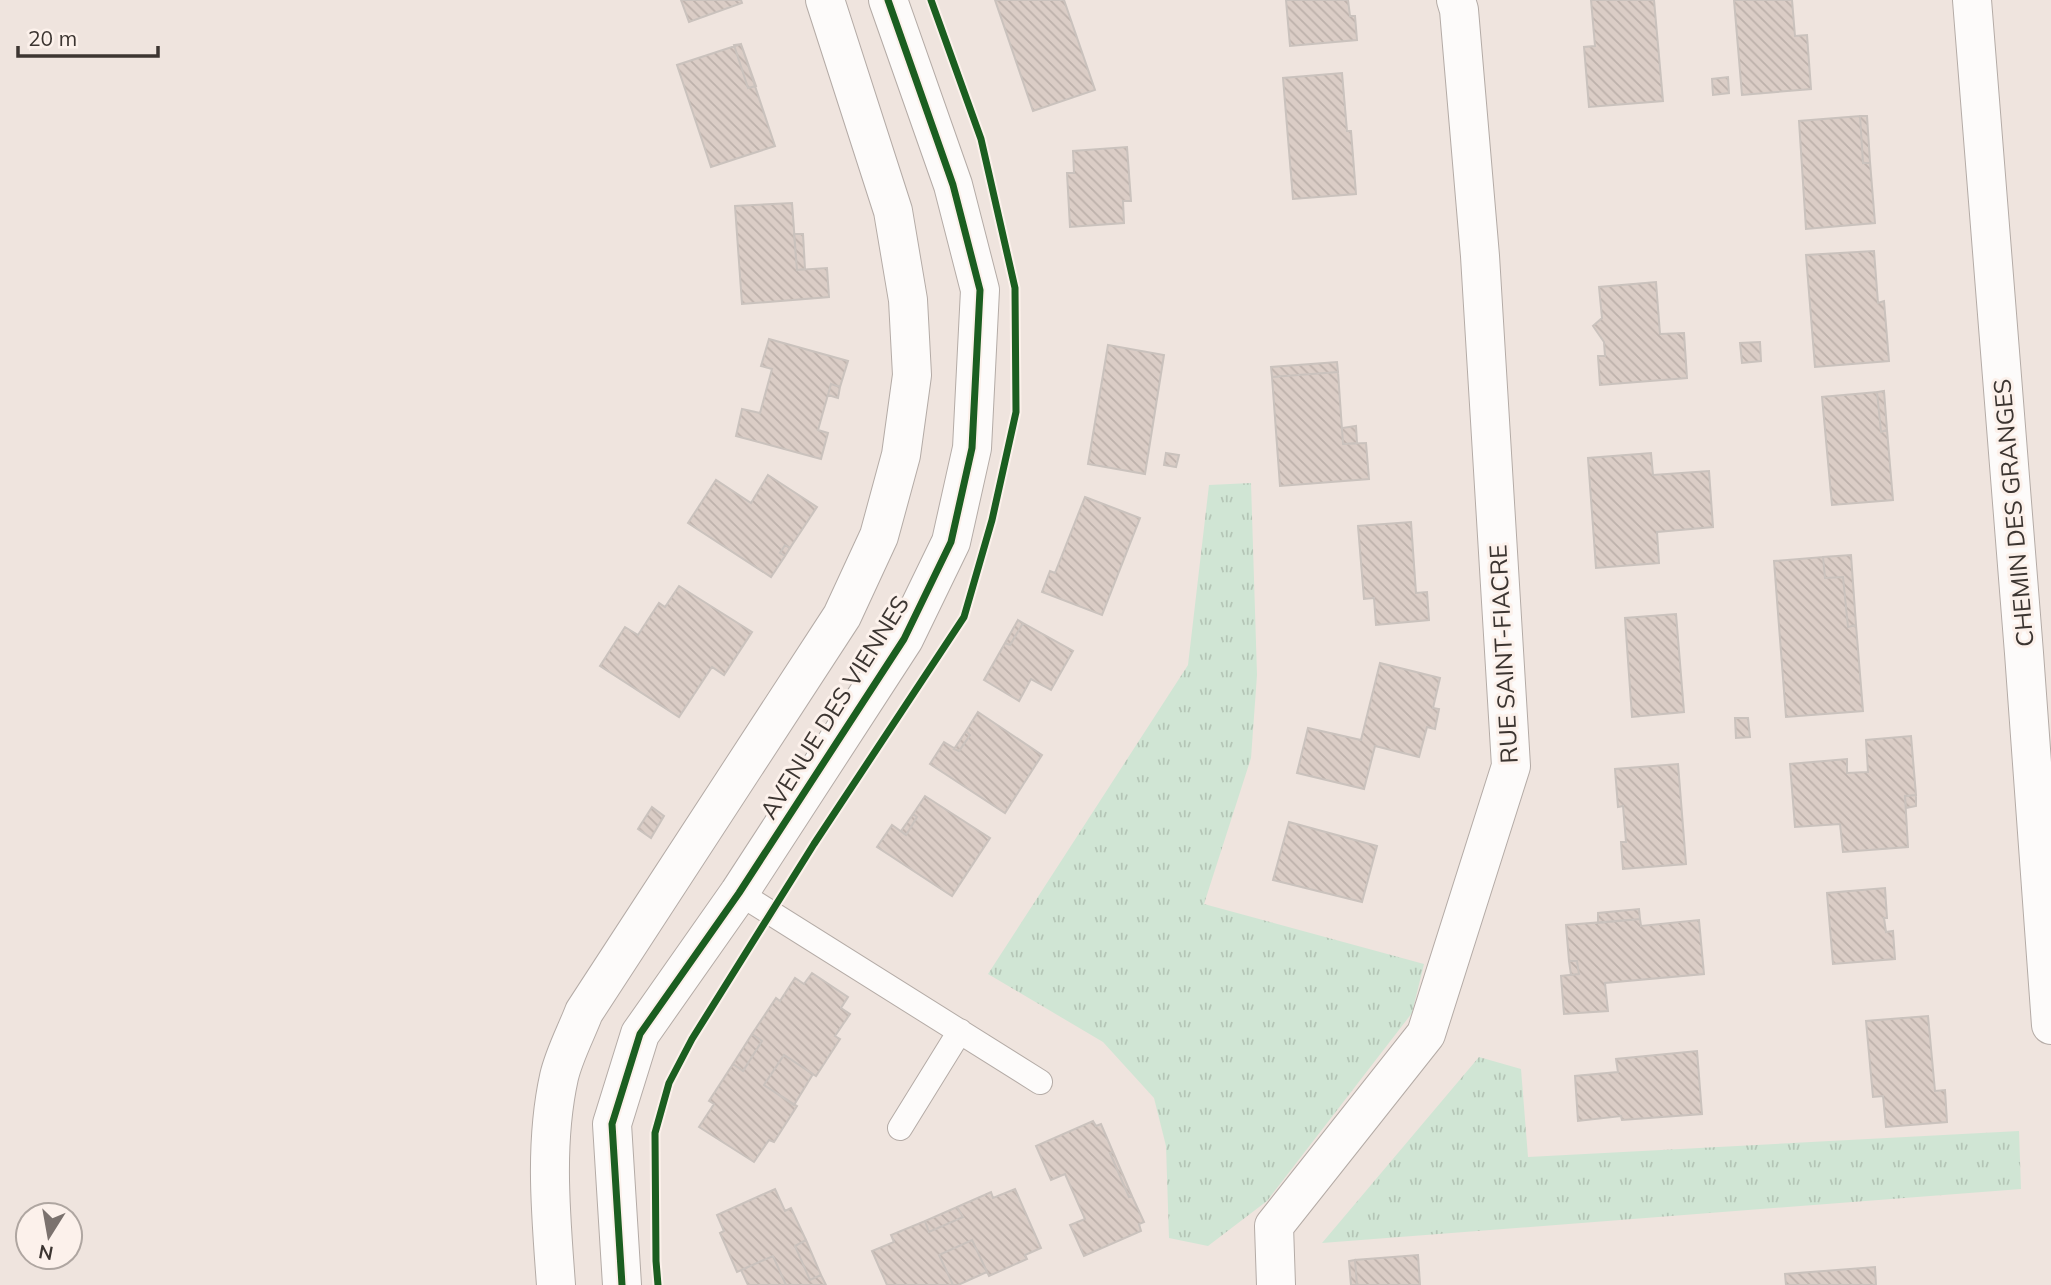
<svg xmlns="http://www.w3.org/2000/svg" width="2051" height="1285" viewBox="0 0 2051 1285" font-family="Mulish,sans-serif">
  <defs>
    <pattern id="grass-tufts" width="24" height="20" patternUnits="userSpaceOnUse" patternTransform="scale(1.75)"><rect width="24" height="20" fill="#d0e5d4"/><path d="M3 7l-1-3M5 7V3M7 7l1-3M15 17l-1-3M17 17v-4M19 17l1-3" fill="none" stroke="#b4c5b6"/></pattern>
    <pattern id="building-back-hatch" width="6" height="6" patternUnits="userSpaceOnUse" patternTransform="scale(1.75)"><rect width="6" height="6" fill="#dbcdc6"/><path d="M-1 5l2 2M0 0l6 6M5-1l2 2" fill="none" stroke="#bdb1ab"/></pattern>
  </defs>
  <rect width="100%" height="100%" fill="#efe4de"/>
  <path fill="url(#grass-tufts)" d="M1251,483L1257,675L1251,758L1204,904L1424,964L1412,1013L1267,1201L1208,1246L1169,1238L1166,1146L1154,1098L1103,1042L988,974L1188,665L1209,485Z
    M1479,1057L1521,1069L1528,1157L2019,1131L2021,1189L1322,1243Z"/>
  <path fill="url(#building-back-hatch)" stroke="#cac2bd" stroke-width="2" d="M681,0H741L742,3L689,22Z
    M995,0H1064L1095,90L1033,111Z
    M1286,0H1348L1350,16H1355L1357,40L1290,46Z
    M1591,0H1654L1663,101L1589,107L1584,47L1595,46Z
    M1734,0H1792L1795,36L1807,35L1811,89L1742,95Z
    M741,44L775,146L711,167L677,65Z
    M741,44L756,86L748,88L734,45Z
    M1342,73L1347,131H1351L1356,194L1293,199L1283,78Z
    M1728,77L1729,93L1713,95L1712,79Z
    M1860,116H1867L1870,162L1863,163Z
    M1860,116L1863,163L1870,162L1875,223L1806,229L1799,121Z
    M1127,147L1131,201H1123L1124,223L1070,227L1067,173H1074L1073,151Z
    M792,203L797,270L827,268L829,297L742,304L735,206Z
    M794,234H803L805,269L797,270Z
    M1874,251L1878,303L1884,301L1889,361L1815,367L1806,255Z
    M1656,282L1660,334L1684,333L1687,378L1600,385L1598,356H1605L1604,342L1593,326L1602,318L1599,287Z
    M769,339L848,361L840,387L831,384L818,430L828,433L821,459L736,436L742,409L760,413L772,369L761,366Z
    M1760,342L1761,361L1742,363L1740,343Z
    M1108,345L1164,355L1145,474L1088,464Z
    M1337,362L1338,372L1272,377L1271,367Z
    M1338,372L1343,444L1366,443L1369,479L1280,486L1272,377Z
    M831,384L840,387L838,398L828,395Z
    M1884,391L1887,430L1881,432L1877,392Z
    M1877,392L1881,432L1887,430L1893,500L1832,505L1822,397Z
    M1356,426L1357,443L1343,444L1342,428Z
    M1166,453L1179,455L1176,467L1164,465Z
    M1651,453L1653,475L1709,471L1713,527L1657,532L1659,563L1596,568L1588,458Z
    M768,475L817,507L790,548L785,545L780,553L785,556L771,577L688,523L716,480L751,503Z
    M1085,497L1140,518L1102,615L1042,592L1050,571L1055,573Z
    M1411,522L1416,593L1427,592L1429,620L1376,625L1374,598L1364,599L1358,526Z
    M785,545L790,548L785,556L780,553Z
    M1851,555L1856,625L1848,627L1843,577L1825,578L1823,557Z
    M1823,557L1825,578L1843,577L1848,627L1856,625L1863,711L1786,717L1774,561Z
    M679,586L752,632L724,675L712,667L679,717L600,666L625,627L638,635L659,603L665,607Z
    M1676,614L1684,712L1632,717L1625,618Z
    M1018,620L1023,623L1010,645L1005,643Z
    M1023,623L1073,651L1051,690L1031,679L1019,701L984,680L1005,643L1010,645Z
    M1380,663L1440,678L1433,708L1439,709L1435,729L1427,727L1419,757L1375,746L1364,789L1297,773L1308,728L1361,740Z
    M978,712L1042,755L1005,813L930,764L944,742L959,751L970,735L966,731Z
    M1735,718H1748L1750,737L1736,738Z
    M966,731L970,735L959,751L954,749Z
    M1911,736L1916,795L1905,796L1908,847L1843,852L1840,824L1795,827L1790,764L1847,759V773L1868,772L1866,740Z
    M1678,764L1686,864L1623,869L1621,842H1626L1623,806L1618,807L1615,769Z
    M1916,795V806L1906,808L1905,796Z
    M925,796L990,838L952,896L877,847L892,825L906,835L917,817L913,814Z
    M652,807L664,816L651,838L638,829Z
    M913,814L917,817L906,835L901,831Z
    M1289,822L1377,846L1362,902L1273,880Z
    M1885,888L1887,918H1884L1886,932L1893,931L1895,959L1833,964L1827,893Z
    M1639,909L1640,919L1598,923V913Z
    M1640,919L1641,926L1699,920L1704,974L1605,983L1608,1011L1564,1014L1561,976L1579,974L1577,961H1569L1566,925Z
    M1569,961H1577L1579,974L1571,975Z
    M812,973L848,997L841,1008L850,1014L835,1036L840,1039L816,1076L784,1055L764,1085L797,1106L774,1142L769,1140L754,1162L699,1127L714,1104L709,1101L733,1064L743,1071L762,1041L752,1034L776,998L780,1001L795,978L804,984Z
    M1928,1016L1935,1091L1945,1090L1947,1122L1886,1127L1883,1096L1873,1097L1866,1021Z
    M752,1034L762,1041L743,1071L733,1064Z
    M1697,1051L1702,1114L1622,1120L1621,1116L1578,1121L1575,1076L1618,1072L1616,1059Z
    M784,1055L813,1074L794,1105L764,1085Z
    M1093,1121L1096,1126L1101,1124L1113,1152L1110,1153L1129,1197L1132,1196L1144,1222L1139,1224L1141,1231L1084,1256L1070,1225L1085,1219L1065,1174L1051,1180L1036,1146Z
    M1113,1152L1132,1196L1129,1197L1110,1153Z
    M775,1189L785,1211L791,1208L806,1240L795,1246L810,1280L821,1275L826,1285H786L773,1256L737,1272L720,1233L724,1231L717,1215Z
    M1015,1189L1041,1248L1025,1255L1027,1259L989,1276L972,1240L939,1255L953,1285H887L872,1251L894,1242L891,1235L925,1221L929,1232L963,1217L957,1207L991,1192L993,1198Z
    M957,1207L963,1217L929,1232L925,1221Z
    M806,1240L821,1275L810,1280L795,1246Z
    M972,1240L987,1272L958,1285H953L939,1255Z
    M1418,1255L1420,1285H1357L1355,1260Z
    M773,1256L786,1285H748L741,1270Z
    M1355,1260L1357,1285H1351L1349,1261Z
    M1875,1267L1876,1285H1786L1785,1274Z"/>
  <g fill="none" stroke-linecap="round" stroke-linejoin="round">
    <g stroke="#b4aba6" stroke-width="26">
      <path id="service" d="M739,893L1040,1082
        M900,1128L960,1031"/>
    </g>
    <g stroke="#b4aba6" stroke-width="40">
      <path id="minor" d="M1972,0L2024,653L2051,1025
        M556,1285C551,1216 544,1145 559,1077C564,1055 576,1033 584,1012L842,616L879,536L901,455L912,375L908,300L893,211L825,0
        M622,1285L612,1124L640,1034L739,893L904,639L951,542L972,448L980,290L953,185L888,0
        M1276,1285L1274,1226L1426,1034L1511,766L1480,256L1459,10L1456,0"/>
    </g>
    <use href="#service" stroke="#fdfbfa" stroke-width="24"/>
    <use href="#minor" stroke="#fdfbfa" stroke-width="38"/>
    <g stroke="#fcf1eb" stroke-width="11">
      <path id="cycleway" d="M622,1285L612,1124L640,1034L739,893L904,639L951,542L972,448L980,290L953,185L888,0
        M658,1285L656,1261L655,1133L669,1083L692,1039L814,844L964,617L992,520L1016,412L1015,288L981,139L931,0"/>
    </g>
    <use href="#cycleway" stroke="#1b5e20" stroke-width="7"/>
  </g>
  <g text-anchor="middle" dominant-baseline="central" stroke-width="6" stroke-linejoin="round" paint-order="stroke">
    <g font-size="24" fill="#3c3531" stroke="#fcf1eb">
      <text transform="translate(2013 513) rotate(-95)">CHEMIN DES GRANGES</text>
      <text transform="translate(1503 654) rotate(-93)">RUE SAINT-FIACRE</text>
      <text transform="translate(834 707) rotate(-58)">AVENUE DES VIENNES</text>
    </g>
  </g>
  <g transform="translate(49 1236) rotate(191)"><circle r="33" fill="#fcf1eb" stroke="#afa6a1" stroke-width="2"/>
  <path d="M0-5L12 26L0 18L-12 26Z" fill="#7b726e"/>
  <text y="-10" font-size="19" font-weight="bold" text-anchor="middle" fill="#3c3531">N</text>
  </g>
  <path d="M18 46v10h140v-10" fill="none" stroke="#3c3531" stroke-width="3.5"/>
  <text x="28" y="46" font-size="21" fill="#3c3531" stroke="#fcf1eb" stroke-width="5" paint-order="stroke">20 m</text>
</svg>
